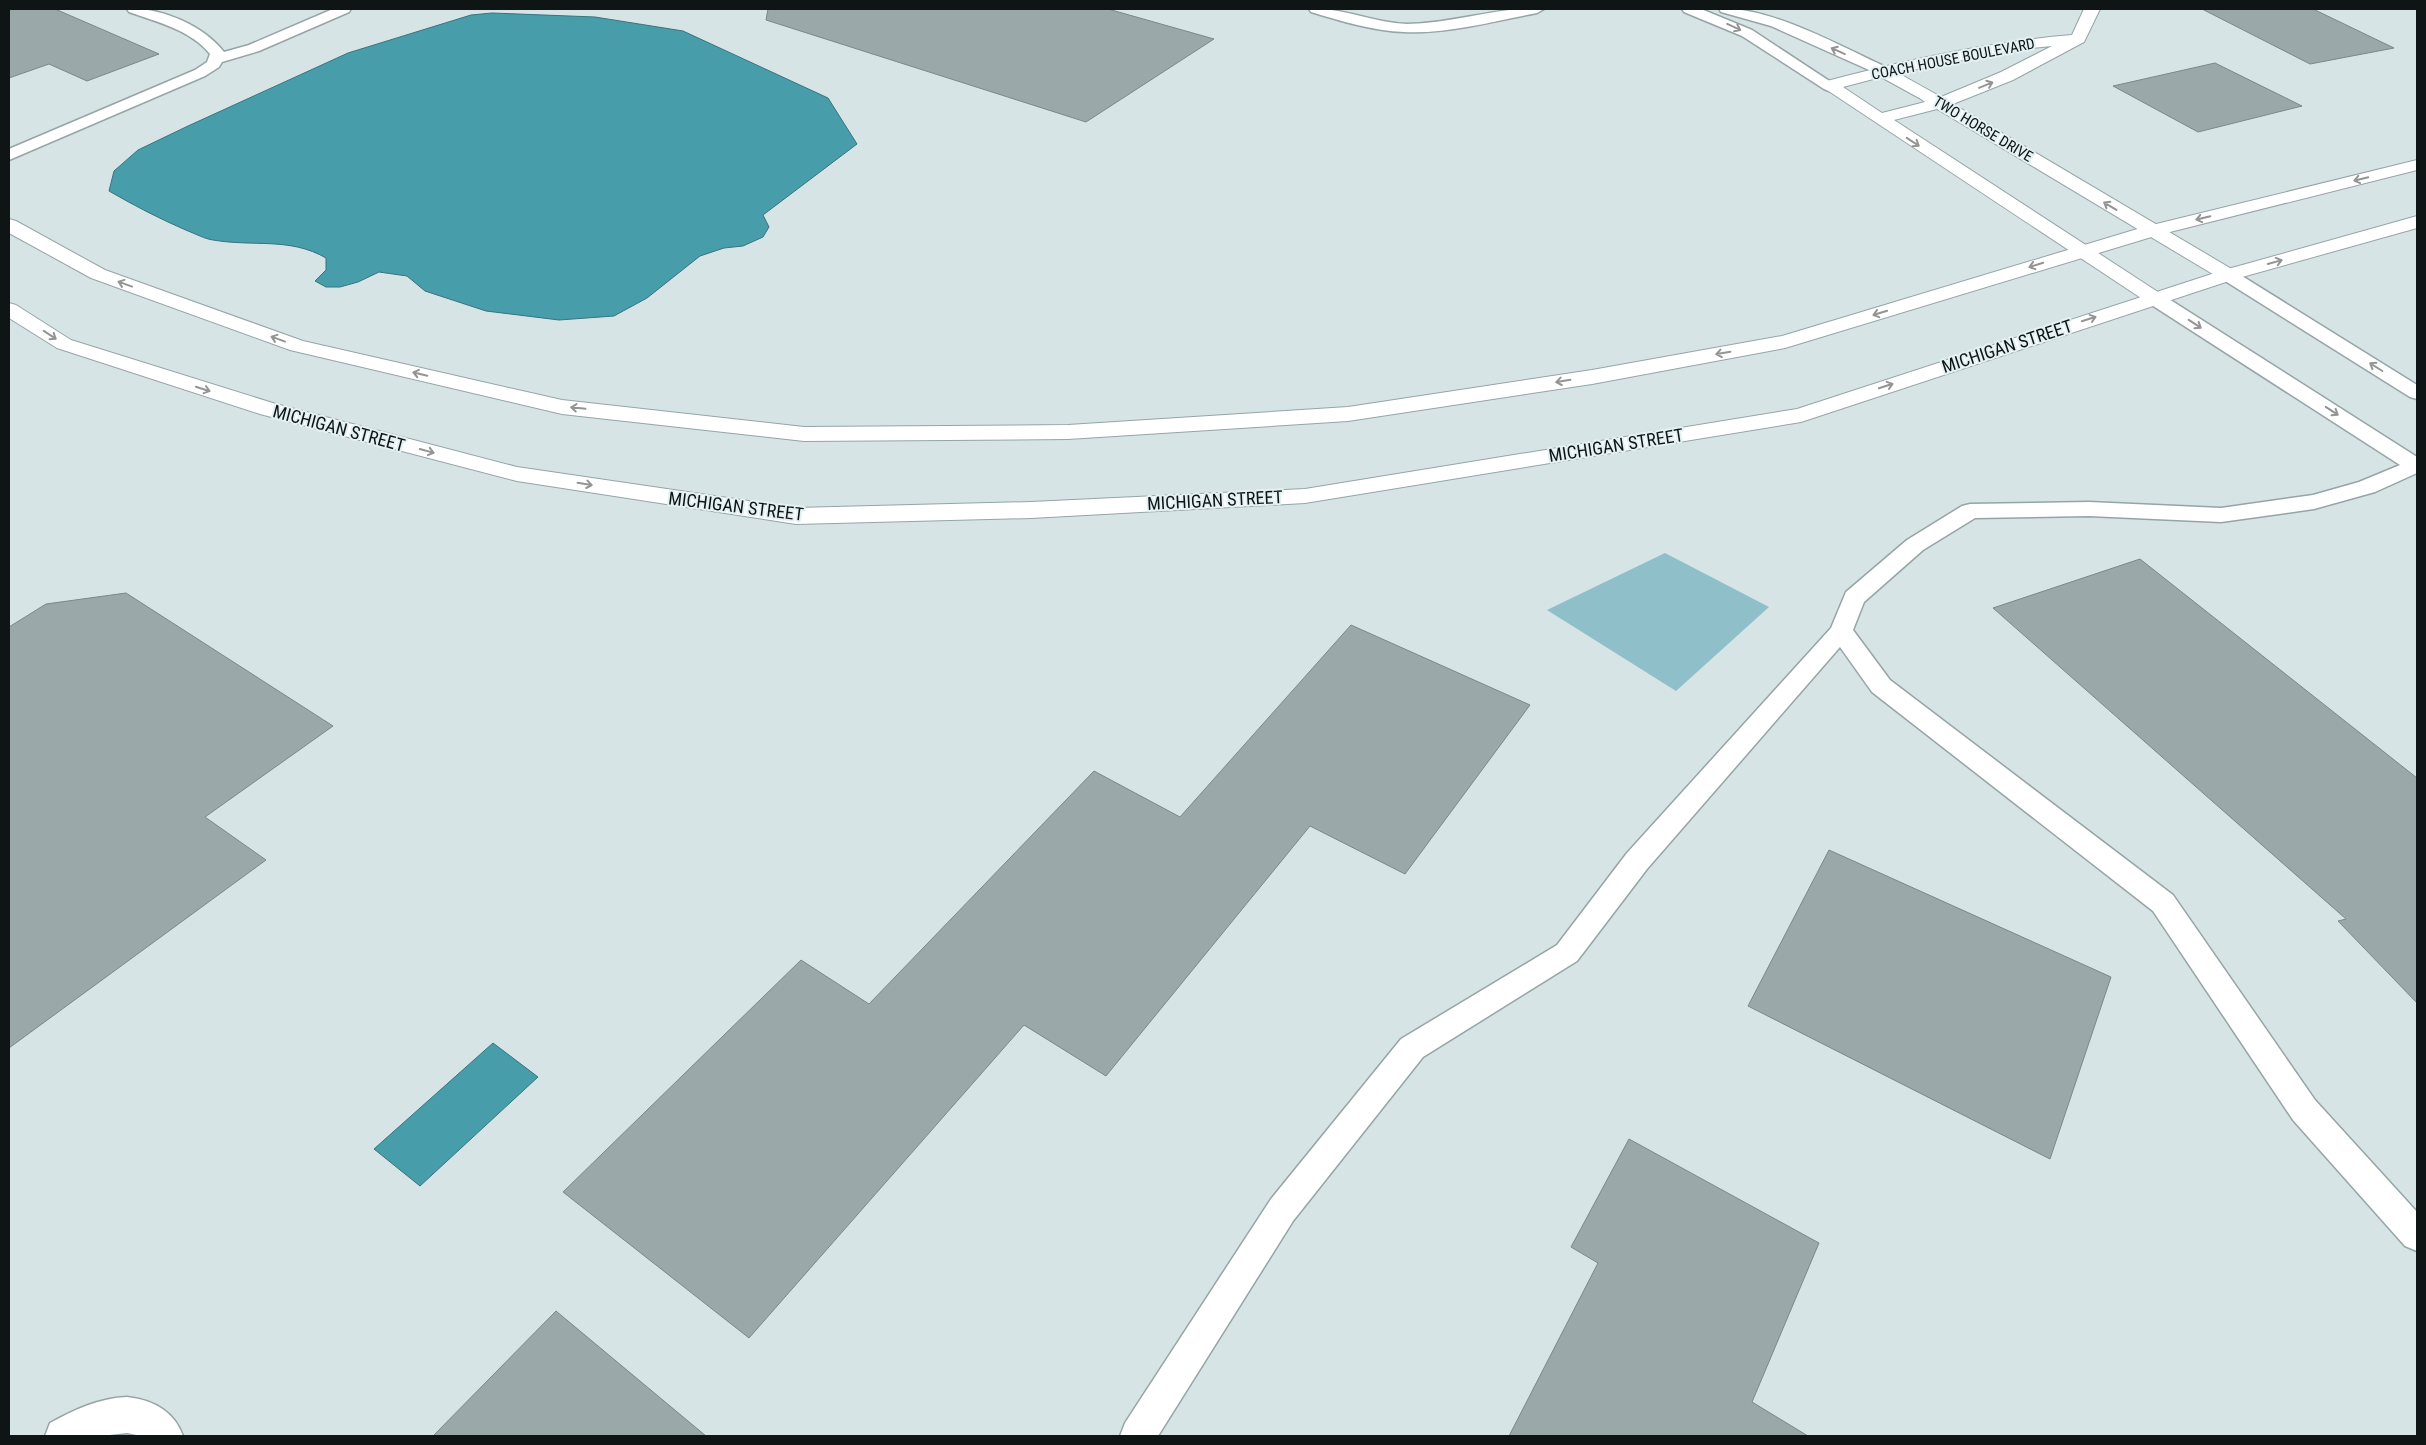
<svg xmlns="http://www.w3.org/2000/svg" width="2426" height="1445" viewBox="0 0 2426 1445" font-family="'Roboto Condensed',sans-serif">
  <rect width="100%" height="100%" fill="#d6e4e6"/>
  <path fill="#8fbfc8" d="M1665,553L1769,607L1676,691L1547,610Z"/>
  <path fill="#489dab" stroke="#37747e" d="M492,13L595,17L683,31L828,98L857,144L763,215L769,227L763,237L743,246L724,248L700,256L647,298L614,316L559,320L486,311L425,291L407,276L379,272L358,282L340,287H326L315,281L326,270V258C290,237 253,247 213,240C205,239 196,234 188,231C160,219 135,206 109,191L114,171L138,150L188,126L348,53L471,15Z
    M493,1043L538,1077L420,1186L374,1149Z"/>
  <path fill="#9aa8aa" stroke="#7b888a" d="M9,9H55L159,54L87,81L49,64L9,78Z
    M768,9H1108L1214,39L1086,122L766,20Z
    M2202,9H2313L2394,48L2310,64Z
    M2215,63L2302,106L2198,132L2113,86Z
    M2140,559L2417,778V1003L2338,921L2346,919L1993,608Z
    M126,593L333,726L205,817L266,860L9,1048V627L46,604Z
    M1351,625L1530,705L1405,874L1310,826L1106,1076L1024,1025L749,1338L563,1192L801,960L869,1004L1094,771L1180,817Z
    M1829,850L2111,977L2050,1159L1748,1006Z
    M1629,1139L1819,1243L1752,1402L1808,1436H1509L1598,1263L1571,1247Z
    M556,1311L706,1436H433Z"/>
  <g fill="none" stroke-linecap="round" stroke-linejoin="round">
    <g stroke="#96a4a6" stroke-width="3">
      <path id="lane" d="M127,9C160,7 203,25 224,52L249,45L333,9H351L349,12L259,51L222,62L219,67L205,76L9,160V149L195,70L207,62L210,54C191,30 157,22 129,12Z
        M1309,9C1342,7 1374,23 1407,24C1453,24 1498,6 1544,9L1537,13C1494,21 1448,34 1404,32C1373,31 1341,21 1311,12Z
        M1682,9H1701L1752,30L1837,86L1829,91L1824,89L1742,36L1684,12Z
        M1719,9C1771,6 1841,47 1888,68L1891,71L1888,74H1878L1771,26L1721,12Z
        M2228,270L2234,271L2417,385V399L2410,397L2222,279L2219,275L2222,271Z
        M2154,292L2161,294L2417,457V473L2375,492L2314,509L2221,522L2089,516L1975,518L1923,550L1864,602L1853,630L1890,680L2173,895L2315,1100L2417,1212V1251L2405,1246L2293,1120L2153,911L1872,692L1840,647L1647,869L1577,961L1423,1057L1293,1221L1158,1436H1120L1125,1423L1271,1199L1401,1039L1557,945L1627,853L1831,628L1846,592L1907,540L1962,506L1970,504L2089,502L2221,508L2313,495L2359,482L2400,465L2147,302L2145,298L2147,294Z
        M127,1397C153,1400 174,1411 183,1436H141L127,1433L101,1436H45L50,1423C74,1410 99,1398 127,1397Z"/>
    </g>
    <g stroke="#96a4a6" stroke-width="2">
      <path id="street" d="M2084,9H2100L2084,42L2013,80L1953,104L2235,271L2238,275L2235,279L2228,281L2221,279L1937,109L1894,120L2161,294L2164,298L2161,302L2154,304L2147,302L1821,86L1823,82C1905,60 1988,42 2072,35ZM2052,46L2001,72L1941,97L1898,73L2013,50ZM1881,77L1921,99L1925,102L1882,113L1843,87Z"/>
    </g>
    <g stroke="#96a4a6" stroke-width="2">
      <path id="secondary" d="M2417,160V170L2158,235L1785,348L1592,384L1348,421L1068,439L804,441L562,414L290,350L91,278L9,233V219L16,221L105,270L303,341L562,400L804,427L1068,425L1348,407L1592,370L1782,336L2144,227Z
        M2417,216V228L2235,279L1801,422L1305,503L1031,518L796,524L517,481L260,414L57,348L9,318V303L16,305L71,340L276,404L517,467L796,508L1031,502L1305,489L1797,409L2221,271Z"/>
    </g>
    <use href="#lane" fill="#fff" fill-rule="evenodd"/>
    <use href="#street" fill="#fff" fill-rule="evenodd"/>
    <use href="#secondary" fill="#fff" fill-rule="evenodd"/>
  </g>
  <defs><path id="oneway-shaft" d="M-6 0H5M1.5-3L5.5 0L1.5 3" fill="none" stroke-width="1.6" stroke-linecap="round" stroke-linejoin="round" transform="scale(1.25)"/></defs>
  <g stroke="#939595">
    <use href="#oneway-shaft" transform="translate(1734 27) rotate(25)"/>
    <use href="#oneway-shaft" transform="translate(1838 51) rotate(-156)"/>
    <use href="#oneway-shaft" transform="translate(1986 85) rotate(-22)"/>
    <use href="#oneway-shaft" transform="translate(1913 142) rotate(33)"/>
    <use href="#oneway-shaft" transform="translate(2361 179) rotate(166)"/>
    <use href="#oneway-shaft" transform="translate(2110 206) rotate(-149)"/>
    <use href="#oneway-shaft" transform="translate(2203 218) rotate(166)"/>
    <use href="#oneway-shaft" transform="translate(2275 262) rotate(-15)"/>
    <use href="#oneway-shaft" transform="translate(2036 265) rotate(163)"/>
    <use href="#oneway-shaft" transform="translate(125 284) rotate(-160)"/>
    <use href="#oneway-shaft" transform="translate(1880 313) rotate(163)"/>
    <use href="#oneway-shaft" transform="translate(2089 319) rotate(-18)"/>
    <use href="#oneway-shaft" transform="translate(2195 324) rotate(33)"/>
    <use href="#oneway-shaft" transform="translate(50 335) rotate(33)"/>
    <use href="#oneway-shaft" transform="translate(278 339) rotate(-160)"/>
    <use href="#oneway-shaft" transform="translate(1723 353) rotate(170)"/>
    <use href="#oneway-shaft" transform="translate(2376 367) rotate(-148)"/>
    <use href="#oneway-shaft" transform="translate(420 374) rotate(-167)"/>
    <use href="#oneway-shaft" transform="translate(1563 381) rotate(171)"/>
    <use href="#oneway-shaft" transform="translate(1886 386) rotate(-18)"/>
    <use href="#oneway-shaft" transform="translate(203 389) rotate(18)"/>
    <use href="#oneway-shaft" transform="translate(578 408) rotate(-174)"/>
    <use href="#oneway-shaft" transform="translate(2332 411) rotate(33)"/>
    <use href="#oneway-shaft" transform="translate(427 451) rotate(15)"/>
    <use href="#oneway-shaft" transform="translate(585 484) rotate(9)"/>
  </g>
  <g text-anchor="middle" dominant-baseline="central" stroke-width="4" stroke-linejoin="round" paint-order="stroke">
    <g font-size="15" fill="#0f1414" stroke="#e3f1f4">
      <text transform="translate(1953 59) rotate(-11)">COACH HOUSE BOULEVARD</text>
      <text transform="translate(1983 129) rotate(31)">TWO HORSE DRIVE</text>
    </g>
    <g font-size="18" fill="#0f1414" stroke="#e3f1f4">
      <text transform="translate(2007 346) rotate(-18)">MICHIGAN STREET</text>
      <text transform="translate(339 428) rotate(15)">MICHIGAN STREET</text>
      <text transform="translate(1616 445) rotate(-9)">MICHIGAN STREET</text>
      <text transform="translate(1215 500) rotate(-3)">MICHIGAN STREET</text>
      <text transform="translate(736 506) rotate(7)">MICHIGAN STREET</text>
    </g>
  </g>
  <rect width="2426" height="1445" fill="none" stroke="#0f1414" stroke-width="20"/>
</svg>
